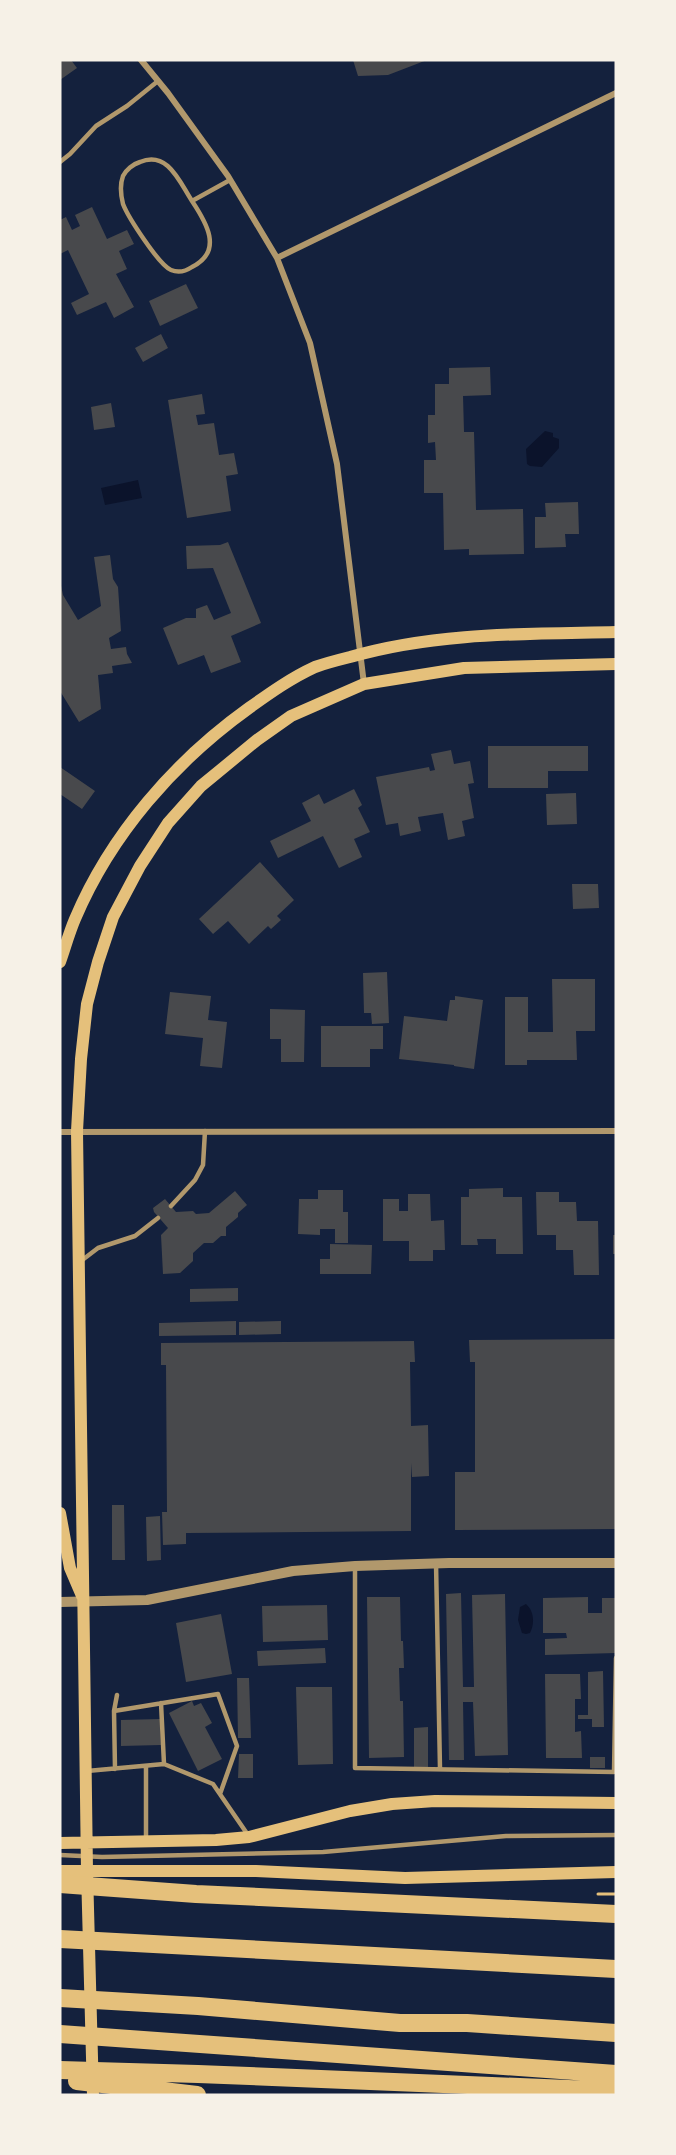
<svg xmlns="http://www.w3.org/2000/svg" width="676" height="2155" viewBox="0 0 676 2155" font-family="'Roboto Condensed',sans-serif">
  <rect width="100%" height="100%" fill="#14213d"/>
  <path fill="#0b132b" d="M545,431L553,433V437L559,439V448L542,467L530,466L527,464L526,449Z
    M138,480L142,498L105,505L101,488Z
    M526,1604C534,1611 535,1623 530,1633L526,1634L522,1633L518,1620L520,1607Z"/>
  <path fill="#48494c" d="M60,60H71L77,68L60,80Z
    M353,60H427L388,75L358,76Z
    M92,207L107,239L127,230L134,244L119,251L127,269L116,274L134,307L114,318L106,302L77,315L71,303L89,294L68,250L60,254V220L66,217L72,230L80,226L75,215Z
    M186,284L198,308L160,326L149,301Z
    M161,334L168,348L143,362L135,348Z
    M490,367L491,395L463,396L464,432H474L476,510L523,509L524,554L469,555V549L444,550L443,493H424V460H436L435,442L428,443V415H435V384H449V368Z
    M202,394L205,414L196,415L198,425L214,423L219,455L234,453L238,474L226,476L231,511L187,518L168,400Z
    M111,403L115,427L94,430L91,407Z
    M578,502L579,534H565L566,547L535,548V517H546L545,503Z
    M228,542L261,623L231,636L241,662L211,673L204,655L178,665L163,628L186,618H196V609L207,605L214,620L231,613L213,568L187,569L186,546L220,545Z
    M110,555L113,579L118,587L121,631L109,638L111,649L126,647L127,654L132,663L112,666L113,673L98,675L101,709L79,722L60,691V581L63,595L78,620L101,606L94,557Z
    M488,746H588V771H548V788H488Z
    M451,750L454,764L470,761L474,783L468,784L474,818L462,821L465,836L448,840L443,813L418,817L421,831L400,836L398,823L386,825L376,777L429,767L430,771L435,770L431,754Z
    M60,767L95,791L82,809L60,794Z
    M354,789L362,805L358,808L370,832L354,839L362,857L339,868L323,836L278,858L270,841L311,821L302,803L319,794L324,804Z
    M576,793L577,824L547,825L546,794Z
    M260,862L294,900L277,916L281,920L271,929L268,926L249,944L228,921L213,934L199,919Z
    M572,884H598L599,908L573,909Z
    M387,972L389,1023L372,1024L371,1013H364L363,973Z
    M552,979H595V1031H576L577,1060H527V1065H505V997H528V1032H553Z
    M170,992L211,996L208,1020L227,1022L222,1068L200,1066L203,1038L165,1034Z
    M455,996L483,1000L474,1069L454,1066V1065L399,1059L404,1016L447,1021L450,1000H455Z
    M270,1009L305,1010L304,1062H281V1039H270Z
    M321,1026H383V1049H370V1067H321Z
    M503,1188V1197H522L523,1254H496V1239H477L478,1245H461V1197H469V1189Z
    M318,1190H343V1212H348V1243H335V1229H320V1235L298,1234L299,1199H318Z
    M235,1191L247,1205L238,1213V1217L226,1227V1236H221L213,1243H204L193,1253V1261L180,1273L163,1274L161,1235L168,1228L154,1212L153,1208L165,1199L176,1212L193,1211L196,1214L209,1213Z
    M536,1192H559V1202H576L577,1221H598L599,1275H574L573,1250H556V1235H537Z
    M408,1194H430L431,1221L444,1220L445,1250H433V1261H409V1241H383V1199H399V1211H408Z
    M613,1235H616V1254H613Z
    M330,1244L372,1245L371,1274H320V1259H330Z
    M238,1288V1301L190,1302V1289Z
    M236,1321V1335L159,1336V1323Z
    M281,1321V1334L239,1335V1322Z
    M616,1339V1529L455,1530V1472H475V1362H470L469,1340Z
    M414,1341L415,1362H410L411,1426L428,1425L429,1476L412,1477L411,1463V1531L186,1533V1544L163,1545L162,1512H167L166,1365H161V1343Z
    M112,1505H124L125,1560H112Z
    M160,1516L161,1560L147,1561L146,1517Z
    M461,1593L463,1687H474L472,1595L505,1594L508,1755L475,1756L473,1702H463L464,1760H449L446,1594Z
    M367,1597H400L401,1641H403L404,1668H399L400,1701H403L404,1757L369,1758Z
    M588,1597V1613H602V1598H616V1653L545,1655V1639L567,1638L566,1633H543V1598Z
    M327,1605L328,1640L263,1642L262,1606Z
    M221,1614L232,1674L186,1682L176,1623Z
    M325,1648L326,1663L258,1666L257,1651Z
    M603,1671L604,1727H592V1719H578V1715H588V1672Z
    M545,1674H580L581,1699H575V1732L581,1731L582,1758H546Z
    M237,1678H249L251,1738H238Z
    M296,1687H332L333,1764L298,1765Z
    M192,1701L194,1706L201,1703L212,1723L205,1727L222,1759L198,1771L169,1713Z
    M160,1719L161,1745L121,1746V1720Z
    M428,1727V1767H414V1728Z
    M239,1754H253V1778H238Z
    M590,1757H605V1768H590Z"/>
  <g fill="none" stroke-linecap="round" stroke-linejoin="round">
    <path stroke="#e5c07b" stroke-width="3" d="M598,1894H616"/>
    <path stroke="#b1986c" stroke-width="4.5" d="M60,162L70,154L96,126L127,106L158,81
      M192,201C180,183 168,150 140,162C133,164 126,170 123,176C120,184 121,196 123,204C128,217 159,265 171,270C178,273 186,271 192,267C224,251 206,222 192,201L230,180
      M171,1206L195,1180L203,1165L205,1131
      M81,1261L98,1248L135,1236L158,1218
      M436,1563L440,1769
      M355,1568V1768L614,1772L616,1658
      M161,1703L164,1764
      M114,1711L218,1694L237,1746L220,1794
      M146,1766V1841
      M115,1769L114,1711L117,1695
      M87,1771L164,1764L213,1784L248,1835
      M60,1855L102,1857L323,1852L506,1836L616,1835"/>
    <path stroke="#b1986c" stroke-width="6" d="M141,60L168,93L228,176L277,258L310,343L337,464L364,684
      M277,258L616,93
      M60,1132L616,1131"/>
    <path stroke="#b1986c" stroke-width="10" d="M60,1602L147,1600L293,1571L355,1566L449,1563H616"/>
    <path stroke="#e5c07b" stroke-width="12" d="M60,962C65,948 69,933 75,919C111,834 175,761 249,708C270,693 291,678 315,667C326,663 338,660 350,657C436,632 527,634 616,632
      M60,1513L70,1568L82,1596
      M60,1843L216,1840L249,1837L350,1811L392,1804L435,1801L616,1803
      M60,1871H256L405,1878L616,1872
      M93,2095L87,1871L77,1131L81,1059L87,1004L98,962L113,917L140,866L168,823L201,786L257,740L291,716L364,684L464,668L616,664"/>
    <path stroke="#e5c07b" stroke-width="18" d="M60,1884L196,1894L616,1914
      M60,1939L616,1969
      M60,1998L198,2006L400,2023H467L616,2033
      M60,2034L616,2074
      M60,2070L198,2074L616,2091
      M77,2081L197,2095"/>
  </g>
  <rect width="676" height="2155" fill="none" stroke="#f6f1e7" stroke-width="123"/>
</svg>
